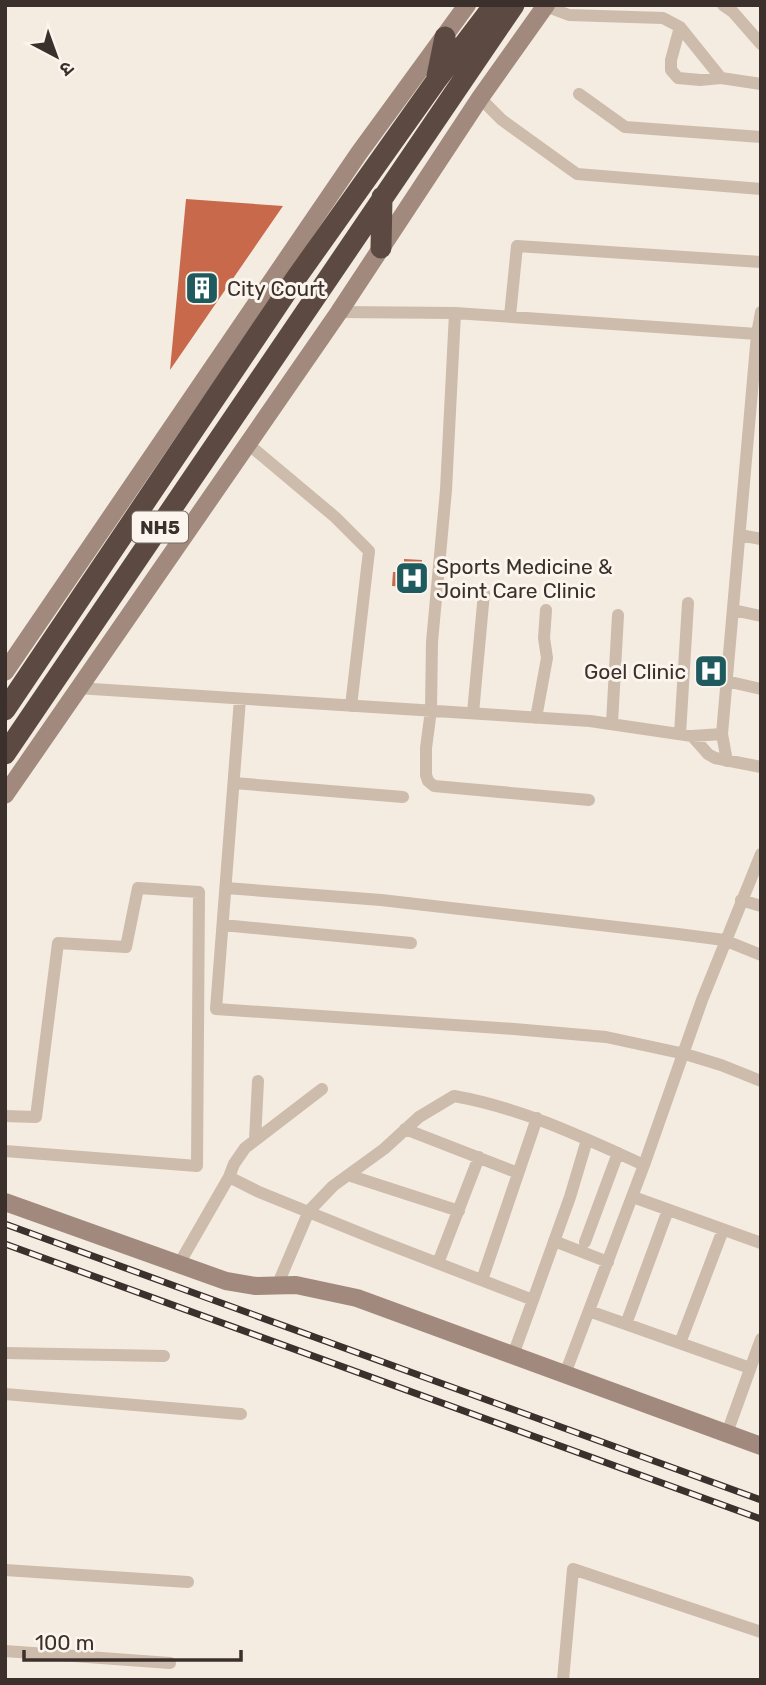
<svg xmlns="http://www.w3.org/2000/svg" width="766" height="1685" viewBox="0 0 766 1685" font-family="Rubik,'Noto Sans Devanagari',sans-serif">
  <rect width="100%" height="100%" fill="#f4ebe1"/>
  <path fill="#c8694b" d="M186,199L283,206L170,370Z
    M404,559L422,560L420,588L392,586L393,572H399V565H404Z
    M696,665L725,667L723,685L695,682Z"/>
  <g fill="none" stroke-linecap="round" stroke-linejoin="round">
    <path stroke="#cdbbac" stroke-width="12" d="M723,5L733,12L761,44
      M545,6L569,15L663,18L680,27L671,60V70L678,78L700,80L721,78L761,84
      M680,27L721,78
      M579,94L625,127L761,137
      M480,98L502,120L577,174L761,189
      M455,313L446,490L432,642L431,710L426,748V775L428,781L434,786L589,800
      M510,316L517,246L761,262
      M757,334L761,312
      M248,444L335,517L369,551L351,706
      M740,535L761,539
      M733,610L761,616
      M726,681L761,689
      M77,688L590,721L692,736L722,734L757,334L455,313L339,312
      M240,699L216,1009L514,1029L606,1037L685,1054L721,1065L761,1081
      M473,713L484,593
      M536,718L547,658L544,638L546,610
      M612,723L618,615
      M680,734L688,603
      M722,734L727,761
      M692,736L708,754L715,758L761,767
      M234,783L403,797
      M226,888L381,900L678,934L724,940L761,955
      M741,900L761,906
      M223,925L411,943
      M5,1116L36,1117L58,943L126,947L138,888L199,892L197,1166L5,1151
      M405,1129L518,1173
      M255,1140L258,1081
      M348,1175L459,1211
      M229,1177L234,1164L245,1148L322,1089
      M633,1197L761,1243
      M554,1241L608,1262
      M585,1242L618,1153
      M438,1263L479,1157
      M179,1264L229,1177L259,1192L375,1239L533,1300L570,1197L587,1140
      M482,1280L537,1118
      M277,1286L309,1211L333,1186L384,1149L419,1117L454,1096C522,1108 582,1137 644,1165
      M589,1311L750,1368
      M626,1324L668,1210
      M680,1343L723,1230
      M5,1353L164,1356
      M513,1355L533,1300
      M565,1374L644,1165L702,1000L761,854
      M5,1394L241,1414
      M727,1433L761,1339
      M5,1570L188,1582
      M5,1651L170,1663
      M563,1680L573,1569L761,1632"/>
    <path stroke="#a18a7d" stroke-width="18" d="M5,672L359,153L467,5
      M5,795L339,312L480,98L546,5
      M5,1202L226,1281L256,1286L296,1285L357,1298L761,1446"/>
    <path stroke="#5c4a42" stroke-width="21" d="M437,76L445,37
      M381,248L382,197
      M5,710L294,281L436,81L494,5
      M5,754L514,5"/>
    <g stroke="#3b302b" stroke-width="7">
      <path id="rail" d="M5,1224L761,1500
        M5,1244L761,1519"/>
    </g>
    <use href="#rail" stroke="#fbf5ee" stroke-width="4.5" stroke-dasharray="13" stroke-linecap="butt"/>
  </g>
  <defs>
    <g id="building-square" transform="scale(1.75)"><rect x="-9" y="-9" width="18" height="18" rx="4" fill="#1f5a5e" stroke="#fbf5ee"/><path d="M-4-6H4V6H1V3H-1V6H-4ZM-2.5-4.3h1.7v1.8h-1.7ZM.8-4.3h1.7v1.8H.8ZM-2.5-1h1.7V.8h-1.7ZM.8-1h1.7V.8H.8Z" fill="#fff"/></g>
    <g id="hospital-square" transform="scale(1.75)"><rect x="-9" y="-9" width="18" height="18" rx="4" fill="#1f5a5e" stroke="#fbf5ee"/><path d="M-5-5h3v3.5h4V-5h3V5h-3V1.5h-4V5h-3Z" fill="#fff"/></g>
  </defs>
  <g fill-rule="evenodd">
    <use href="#building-square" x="202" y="288"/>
    <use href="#hospital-square" x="412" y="578"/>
    <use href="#hospital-square" x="711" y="671"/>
  </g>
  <g text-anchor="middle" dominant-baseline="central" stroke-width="6" stroke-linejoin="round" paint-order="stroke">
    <rect fill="#fbf5ee" stroke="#756b66" stroke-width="2" x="132" y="511.5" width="56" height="31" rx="5"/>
    <g font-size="19" font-weight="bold" fill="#3b302b">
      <text x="160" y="527">NH5</text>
    </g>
    <g font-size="21" fill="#3b302b" stroke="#fbf5ee" text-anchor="start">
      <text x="227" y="288">City Court</text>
      <text x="436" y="566">Sports Medicine &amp;<tspan x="436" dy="24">Joint Care Clinic</tspan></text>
      <text x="686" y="671" text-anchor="end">Goel Clinic</text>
    </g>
  </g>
  <rect width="766" height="1685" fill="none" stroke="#3b302b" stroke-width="14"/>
  <g transform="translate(56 56) rotate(139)" stroke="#fbf5ee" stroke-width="5" paint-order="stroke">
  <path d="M0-5L12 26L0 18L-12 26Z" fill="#3b302b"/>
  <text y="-10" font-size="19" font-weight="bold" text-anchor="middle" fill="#3b302b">उ</text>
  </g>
  <path d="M24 1650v10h217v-10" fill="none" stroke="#3b302b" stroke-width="3.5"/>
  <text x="35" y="1650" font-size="21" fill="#3b302b" stroke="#fbf5ee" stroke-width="5" paint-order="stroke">100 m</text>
</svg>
